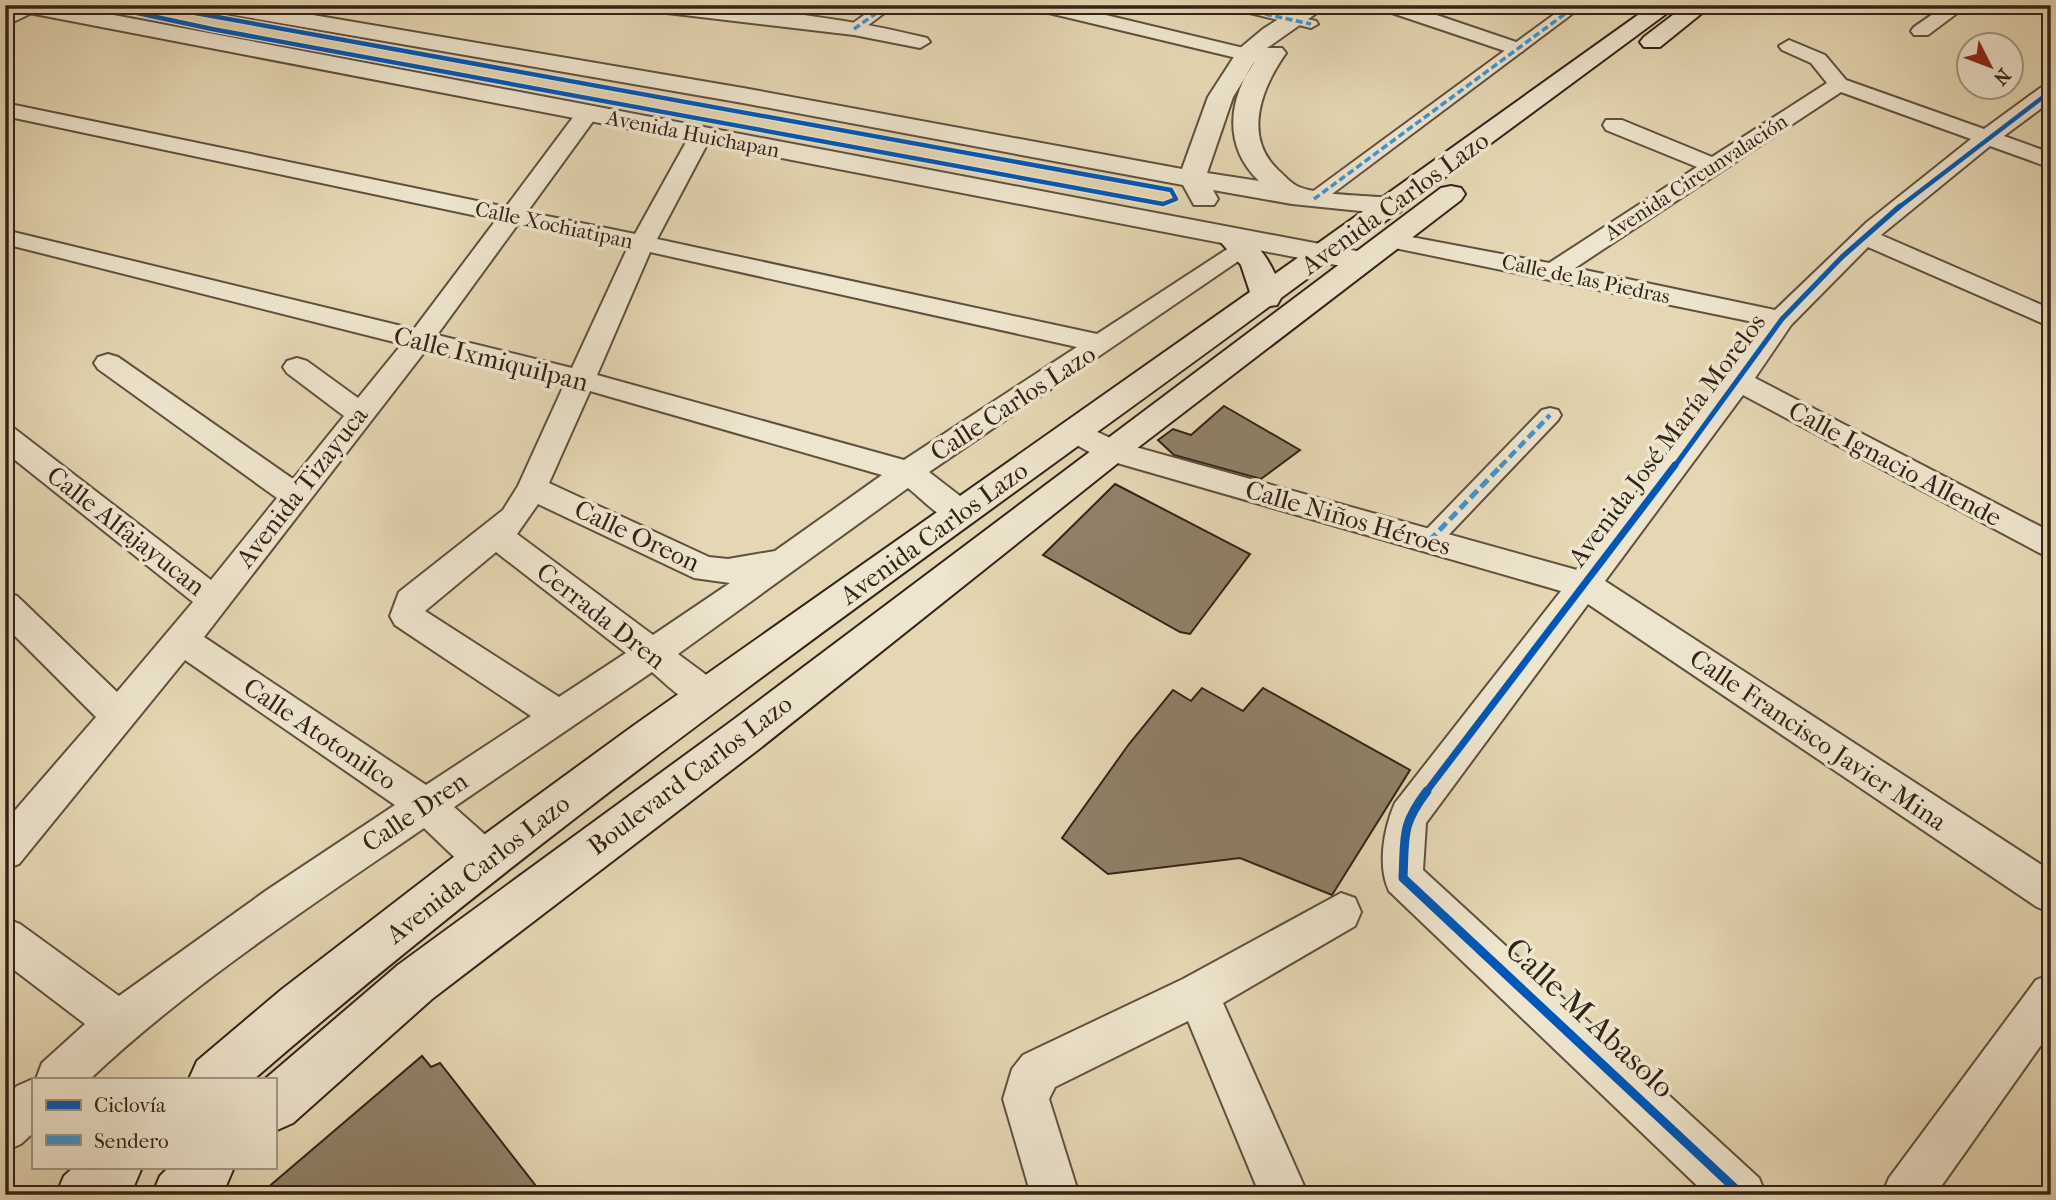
<svg xmlns="http://www.w3.org/2000/svg" width="2056" height="1200" viewBox="0 0 2056 1200" font-family="'IM FELL French Canon',serif">
  <rect width="100%" height="100%" fill="#e5d7b3"/>
  <filter id="stains"><feTurbulence type="fractalNoise" baseFrequency=".00286" numOctaves="4"/><feColorMatrix values="0 0 0 0 .2 0 0 0 0 .09 0 0 0 0 .02 0 0 0 .5 -.17"/></filter>
  <radialGradient id="worn" r=".72"><stop offset=".6" stop-color="#630" stop-opacity="0"/><stop offset="1" stop-color="#630" stop-opacity=".3"/></radialGradient>
  <path fill="#908169" stroke="#332318" stroke-width="2" d="M1224,406L1300,450L1261,479L1174,455L1158,440L1173,429L1191,435Z
    M1115,484L1250,554L1190,634L1180,632L1043,555Z
    M1202,688L1243,711L1263,688L1410,770L1332,895L1240,858L1108,874L1062,838L1129,744L1173,690L1191,701Z
    M422,1056L431,1067L440,1063L543,1195H259Z"/>
  <g fill="none" stroke-linecap="round" stroke-linejoin="round">
    <g stroke="#60503f" stroke-width="4">
      <path id="pedestrian" d="M878,5H895L859,32H849V26Z
        M1217,5H1245L1316,21L1318,24L1311,28Z
        M1567,5H1584L1320,203H1308L1305,199L1308,195Z
        M1550,408L1558,410L1561,415L1558,420L1437,547L1429,550L1421,547L1417,541L1421,535L1542,410Z"/>
    </g>
    <g stroke="#60503f" stroke-width="4">
      <path id="minor" d="M22,5H48L5,26V13Z
        M641,5C735,5 835,15 927,38L930,42L920,48L854,35L650,11Z
        M1030,5H1064L1273,55L1276,59L1266,65L1032,9Z
        M1378,5H1407L1522,44L1525,48L1522,52H1508L1380,9Z
        M1946,5H1968L1928,35H1914L1911,31L1914,27Z
        M1789,40L1825,55L1846,80L1984,129L2043,86L2051,85V101L2004,136L2051,153V168L1990,146L1881,235L2051,309V327L1868,247L1791,325L1755,378L2051,532V559L1743,395L1605,581L2051,871V913L2037,907L1588,604L1426,823L1423,870L1759,1178L1766,1195H1707L1389,891C1377,865 1384,828 1395,803L1561,591L1100,458L1066,439L1061,432L1066,425L1076,422L1121,443L1577,570L1729,374L1763,324L1390,247L1381,245L1378,240L1381,235L1390,233L1549,263L1697,167L1606,130L1603,125L1606,120H1622L1712,157L1827,83L1811,63L1782,50L1779,46ZM1841,92L1971,139L1867,222L1775,310L1575,268Z
        M5,103L506,207L580,108L588,106L599,113L527,212L635,234L690,135L701,128L712,135L657,239L1097,334L1235,244H1253L1256,249L929,472L973,506L978,514L973,522C948,530 926,502 908,488L678,654L720,685L725,695L720,705C693,714 671,688 652,672L454,807L500,848L506,861L500,874L486,879L472,874L424,828C309,907 191,984 90,1079H36L42,1063L85,1024L5,963V918L20,924L119,996L267,890L395,805L185,660L19,864L5,869V822L96,717L5,626V592L17,596L117,692L193,602L5,452V426L15,429L211,580L277,498L98,369L94,363L98,357L108,354L118,357L293,479L344,416L287,373L283,367L287,361L297,358L307,361L358,398L402,344L5,244V230L414,329L496,220L5,116ZM518,224L628,247L572,368L437,335ZM650,252L1077,347L904,460L597,375ZM426,350L564,385L518,486L503,510L399,592L390,616L395,625L531,716L426,785L204,637ZM590,391L882,475L775,551L728,559L709,557L549,483ZM538,504L694,578L730,583L653,635L517,534ZM496,552L626,653L559,697L425,611Z
        M1341,893L1355,898L1361,912L1355,926L1223,1003L1308,1195H1260L1188,1021L1055,1087L1049,1099L1079,1195H1031L1003,1099L1012,1069L1023,1055L1183,979Z
        M2051,974V1031L1935,1195H1882L1889,1178L2036,980Z
        M33,1079V1133L21,1144L5,1151V1097L17,1086Z"/>
    </g>
    <g stroke="#60503f" stroke-width="4">
      <path id="tertiary" d="M13,5H61L1362,252L1372,255L1377,261L1372,267L1362,270L24,12Z
        M206,5H254L743,88L1182,169L1208,97L1239,49L1263,29L1301,5H1328L1267,48H1282L1286,53C1262,87 1242,136 1278,170C1284,175 1291,184 1299,187C1323,196 1364,195 1390,198L1400,200L1404,206L1400,212L1390,214L1292,204L1213,190L1218,199L1214,205H1194L1183,185L743,103L217,12ZM1257,58C1228,98 1222,145 1259,181L1207,173L1233,97Z"/>
    </g>
    <g stroke="#332318" stroke-width="4">
      <path id="secondary" d="M1652,5H1678L1281,298L1277,305L1270,306C927,558 576,801 254,1079H189L197,1061L281,990L455,856L633,726L1250,292L1241,265L1217,238L1221,232C1247,226 1265,253 1275,274Z
        M1686,5H1712L1660,47H1644L1640,42L1644,37Z
        M1451,186L1461,188L1465,194L1461,200L1123,459L759,749L432,999L293,1123L275,1131V1079H265L398,965L729,723L1441,188Z
        M74,1167H142L134,1186L124,1195H56L64,1176Z
        M169,1167H234L226,1186L218,1195H152L160,1176Z"/>
    </g>
    <use href="#pedestrian" fill="#eee5ce" fill-rule="evenodd"/>
    <use href="#minor" fill="#eee5ce" fill-rule="evenodd"/>
    <use href="#tertiary" fill="#eee5ce" fill-rule="evenodd"/>
    <use href="#secondary" fill="#eee5ce" fill-rule="evenodd"/>
    <path stroke="#3d95d4" stroke-width="3.5" stroke-dasharray="7 3.5" stroke-linecap="butt" d="M1224,5L1311,24
      M854,29L888,5
      M1314,199L1577,5"/>
    <path stroke="#3d95d4" stroke-width="4.5" stroke-dasharray="9 4.5" stroke-linecap="butt" d="M1500,467L1550,415"/>
    <path stroke="#3d95d4" stroke-width="5" stroke-dasharray="10 5" stroke-linecap="butt" d="M1429,541L1502,465"/>
    <g stroke="#eee5ce" stroke-width="7">
      <path id="cycleway-far3" d="M100,5L212,29L1163,204L1176,199L1171,190L151,5
        M1898,208L2051,91"/>
    </g>
    <g stroke="#eee5ce" stroke-width="9">
      <path id="cycleway-far2" d="M1674,467L1782,319L1842,257L1900,206"/>
    </g>
    <g stroke="#eee5ce" stroke-width="11">
      <path id="cycleway-far1" d="M1426,792L1675,465"/>
    </g>
    <g stroke="#eee5ce" stroke-width="13">
      <path id="cycleway" d="M1427,791C1401,825 1405,836 1403,878L1742,1195"/>
    </g>
    <use href="#cycleway-far3" stroke="#0057b8" stroke-width="4.5"/>
    <use href="#cycleway-far2" stroke="#0057b8" stroke-width="5"/>
    <use href="#cycleway-far1" stroke="#0057b8" stroke-width="7"/>
    <use href="#cycleway" stroke="#0057b8" stroke-width="9"/>
  </g>
  <g text-anchor="middle" dominant-baseline="central" stroke-width="7" stroke-linejoin="round" paint-order="stroke">
    <g font-size="21" fill="#332318" stroke="#eee5ce">
      <text transform="translate(693 134) rotate(11)">Avenida Huichapan</text>
      <text transform="translate(1696 177) rotate(-33)">Avenida Circunvalación</text>
      <text transform="translate(554 225) rotate(12)">Calle Xochiatipan</text>
      <text transform="translate(1586 279) rotate(12)">Calle de las Piedras</text>
    </g>
    <g font-size="26" fill="#332318" stroke="#eee5ce">
      <text transform="translate(1395 203) rotate(-36)">Avenida Carlos Lazo</text>
      <text transform="translate(491 359) rotate(14)">Calle Ixmiquilpan</text>
      <text transform="translate(1013 403) rotate(-33)">Calle Carlos Lazo</text>
      <text transform="translate(1667 440) rotate(-53)">Avenida José María Morelos</text>
      <text transform="translate(1895 464) rotate(28)">Calle Ignacio Allende</text>
      <text transform="translate(302 487) rotate(-52)">Avenida Tizayuca</text>
      <text transform="translate(1348 518) rotate(16)">Calle Niños Héroes</text>
      <text transform="translate(126 531) rotate(38)">Calle Alfajayucan</text>
      <text transform="translate(934 533) rotate(-36)">Avenida Carlos Lazo</text>
      <text transform="translate(637 536) rotate(25)">Calle Oreon</text>
      <text transform="translate(601 616) rotate(38)">Cerrada Dren</text>
      <text transform="translate(320 734) rotate(34)">Calle Atotonilco</text>
      <text transform="translate(1818 740) rotate(34)">Calle Francisco Javier Mina</text>
      <text transform="translate(690 775) rotate(-37)">Boulevard Carlos Lazo</text>
      <text transform="translate(415 812) rotate(-34)">Calle Dren</text>
      <text transform="translate(478 869) rotate(-38)">Avenida Carlos Lazo</text>
    </g>
    <g font-size="32" fill="#332318" stroke="#eee5ce">
      <text transform="translate(1590 1018) rotate(43)">Calle M Abasolo</text>
    </g>
  </g>
  <rect width="2056" height="1200" fill="none" stroke="#e5d7b3" stroke-width="28"/>
  <rect x="7" y="7" width="2042" height="1186" fill="none" stroke="#332318" stroke-width="3.5"/>
  <rect x="14" y="14" width="2028" height="1172" fill="none" stroke="#332318" stroke-width="2"/>
  <rect x="32" y="1078" width="245" height="91" fill="#eee5ce" stroke="#a39785" stroke-width="2"/>
  <rect x="46" y="1100" width="35" height="10" fill="#0057b8" stroke="#a39785" stroke-width="2"/>
  <text x="94" y="1112" font-size="21" fill="#332318">Ciclovía</text>
  <rect x="46" y="1135" width="35" height="10" fill="#3d95d4" stroke="#a39785" stroke-width="2"/>
  <text x="94" y="1148" font-size="21" fill="#332318">Sendero</text>
  <g transform="translate(1990 66) rotate(132)"><circle r="33" fill="#eee5ce" stroke="#a39785" stroke-width="2"/>
  <path d="M0-5L12 26L0 18L-12 26Z" fill="#8f2418"/>
  <text y="-10" font-size="19" font-weight="bold" text-anchor="middle" fill="#332318">N</text>
  </g>
  <rect width="100%" height="100%" filter="url(#stains)"/>
  <rect width="100%" height="100%" fill="url(#worn)"/>
</svg>
